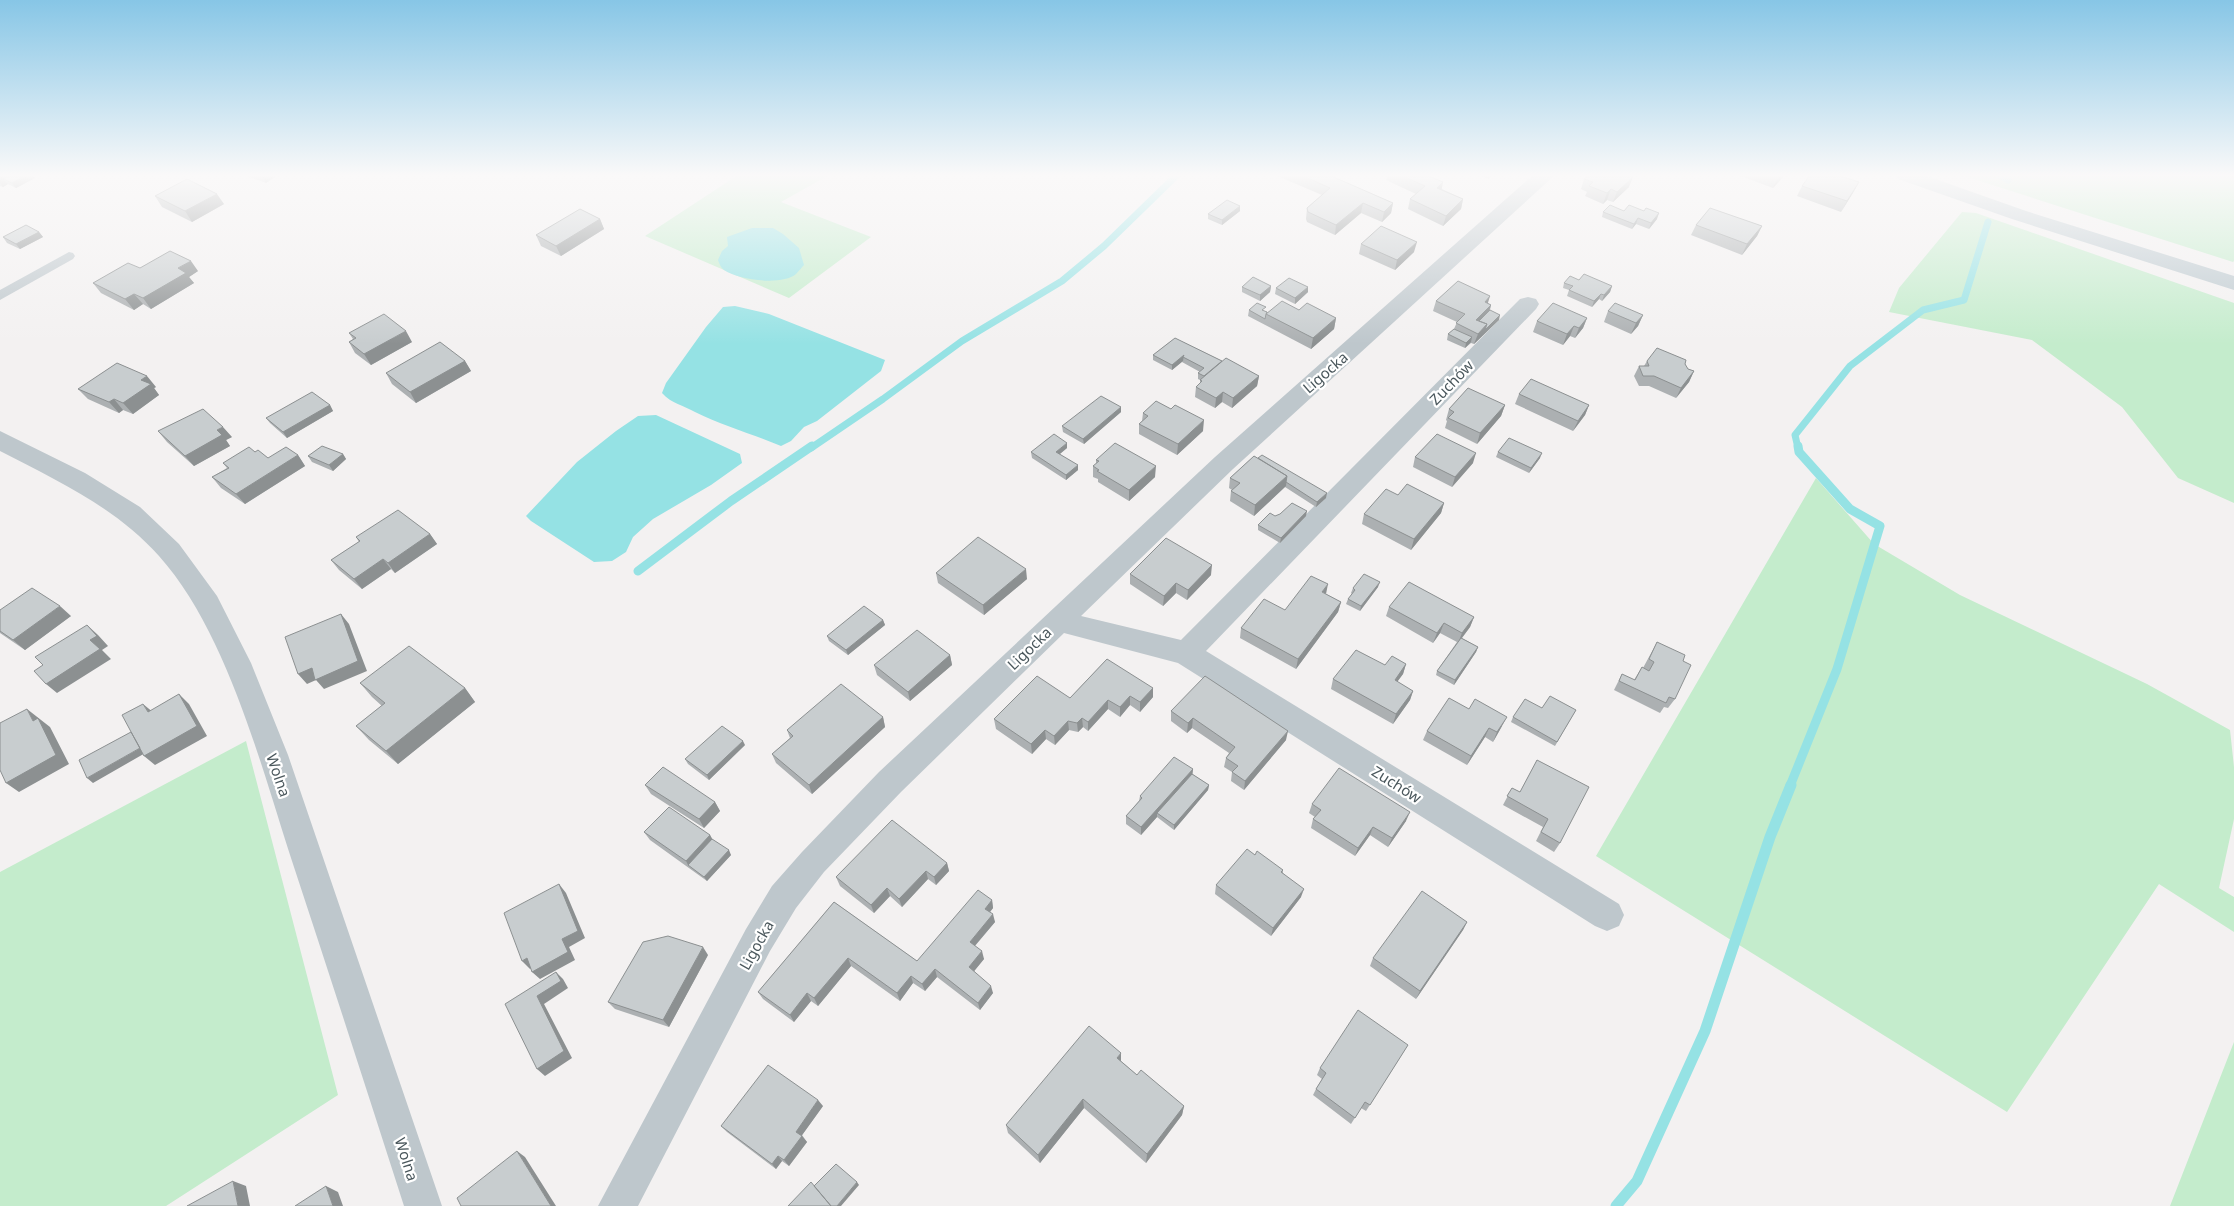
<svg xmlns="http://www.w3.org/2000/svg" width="2234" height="1206" viewBox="0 0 2234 1206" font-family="'Noto Sans',sans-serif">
  <rect width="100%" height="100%" fill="#f3f1f1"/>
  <path fill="#c4eccc" d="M738,175H829L781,202L871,237L789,298L645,236Z
    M1961,175H2234V261L2233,262Z
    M1962,212L1976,213L2234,303V503L2178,478L2122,407L2032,340L1889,312L1899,288Z
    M1816,478L1874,544L1960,595L2147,684L2230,730L2234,767V819L2219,888L2234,897V932L2159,884L2007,1112L1596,856Z
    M246,741L338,1095L166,1206H0V872Z
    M2234,1042V1206H2170Z"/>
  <path fill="#95e2e4" d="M752,228H773L783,234L799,248L804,265C802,267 799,271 796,274C782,286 738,280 724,270C721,268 719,263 718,260L722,251L728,246L727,237Z
    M735,306L769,314L885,360L881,371L817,421L804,427L791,441L781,446C753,434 723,426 695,412C683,405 672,404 662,393L666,383L706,327L723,307Z
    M656,415L740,454L742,463L711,485L653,519L633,537L626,552L612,561L594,562L531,521L526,516L577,462L616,431L638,416Z"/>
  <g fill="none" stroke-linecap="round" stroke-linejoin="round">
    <path stroke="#95e2e4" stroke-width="7" d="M1999,175L2008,180
      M811,448L883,399L962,341L1062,281L1104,246L1177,175
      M1798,448L1795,435L1850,366L1923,310L1964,300L1988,222"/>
    <path stroke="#95e2e4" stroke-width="9" d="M638,571L731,501L812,446
      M1790,786L1837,669L1880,526L1850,509L1799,452L1798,446"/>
    <path stroke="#95e2e4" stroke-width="11" d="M1616,1206L1637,1181L1705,1031L1770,837L1791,785"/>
    <path fill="#bec7cc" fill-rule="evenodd" d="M69,252L73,253L75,256L73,259L0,300V290Z"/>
    <path fill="#bec7cc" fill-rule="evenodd" d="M1533,175H1555L1233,469L1081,616L1181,640L1520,299L1528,297L1536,299L1539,304L1536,309L1206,651L1619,904L1624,915L1619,926L1607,931L1595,926L1178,663L1064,633L901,792L824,872L796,908L770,951L638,1206H598L746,929L772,886L802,852L879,772L1215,457Z
      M0,431L85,473L140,507L179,544L217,596L251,663L288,755L442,1206H404C367,1091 330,976 292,861C261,766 227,632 159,556C115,507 58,481 0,451Z"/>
    <path fill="#becad0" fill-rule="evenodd" d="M1895,175H1924L2026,211L2234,276V290L2012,219L1898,179Z"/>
  </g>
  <path fill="#acb0b2" d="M0,175H33L35,178L16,188L8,184L3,187L0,186Z
    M245,175H278L266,183L246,176Z
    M1275,175H1329L1393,203L1391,213L1382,222L1361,213L1335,235L1307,222L1306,219L1307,208L1322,195Z
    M1387,175H1426L1442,189L1463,199L1461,209L1443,226L1408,209L1410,199L1416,194L1386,180Z
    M1478,175H1493L1489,179Z
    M1738,175H1785L1773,188Z
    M1584,179L1629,187L1613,202L1607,200L1603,204L1585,196L1587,192L1581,189Z
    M1859,182L1841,212L1797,196L1802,186Z
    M155,196L224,204L192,222L162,207Z
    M1240,211L1222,225L1208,219V214Z
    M1624,211L1657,219L1649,229L1636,224L1632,229L1602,217L1603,212Z
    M600,219L604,229L561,256L541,246L536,235Z
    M1696,225L1762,226L1757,236L1742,255L1691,235Z
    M39,232L43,237L20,249L7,243L3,237Z
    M1361,244L1414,252L1395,270L1359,254Z
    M140,268L198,271L189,277L194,283L151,309L143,304L134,310L101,293L93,283Z
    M1579,280L1612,286L1610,292L1602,301L1599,299L1592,307L1567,296L1569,290L1563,288L1564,283Z
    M1271,286L1270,292L1260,301L1242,292V287Z
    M1276,288L1308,292L1295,304L1275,294Z
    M1436,301L1488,303L1491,305L1490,310L1499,320L1474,344L1471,343L1465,348L1447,340L1448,334L1454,329L1457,322L1433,311Z
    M1249,310L1265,311L1267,312L1299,310L1336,318L1334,329L1311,349L1248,316Z
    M1608,311L1643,315L1638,326L1631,334L1604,322Z
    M1587,318L1583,328L1575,338L1570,336L1563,345L1533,332L1537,321Z
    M349,333L412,342L371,365L355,353L349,342L353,339Z
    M1175,338L1222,361L1259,376L1257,386L1232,408L1222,402L1215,408L1195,397L1196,387L1200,383V380L1198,379V373L1200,372L1182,362L1183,361L1172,370L1153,360V355Z
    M465,361L471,371L416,403L392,384L386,373Z
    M1647,361L1685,364L1688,369L1694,371L1689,382L1676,398L1649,386H1639L1634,376L1639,366H1644Z
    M156,387L154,388L159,395L133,414L123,410L119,413L88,399L78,389Z
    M1519,394L1589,405L1585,415L1573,431L1515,404Z
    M330,405L333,411L287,438L270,423L266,418Z
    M1505,405L1501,416L1477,444L1445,428L1447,421L1446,420L1449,409Z
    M1121,407V412L1084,444L1063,432L1062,426Z
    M1171,409L1203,431L1177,455L1139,434V424L1142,421L1143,413Z
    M158,431L232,437L226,440L230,446L194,466L167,442Z
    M1067,448L1060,454L1078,470L1066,480L1032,458L1031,452Z
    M255,452L268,458L298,455L305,466L245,504L221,488L212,477L227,468L223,463Z
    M1498,452L1540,458L1529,473L1496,457Z
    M343,454L346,459L333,471L312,462L308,456Z
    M1254,456L1326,498L1316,507L1285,487L1254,516L1230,501L1231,491L1232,490L1229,488L1230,478Z
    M1415,457L1473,463L1452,487L1413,467Z
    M1096,460L1155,477L1129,501L1098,482V479L1093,477V466L1096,464Z
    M1398,495L1444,503L1441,513L1411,550L1362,524L1364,514Z
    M1275,516H1306L1280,543L1258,530V525Z
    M430,534L437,544L395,573L391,569L362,589L339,570L331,560L359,542L356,537Z
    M936,573L1027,579L984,615L938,583Z
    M1130,574L1211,575L1187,600L1176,593L1163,606L1130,584Z
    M1378,587L1360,611L1346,604L1348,599L1352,594L1351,593L1353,588Z
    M1326,594L1341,602L1338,612L1296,669L1240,638L1241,628Z
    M1389,607L1474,617L1470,627L1462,638L1478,647L1476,652L1454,685L1436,675L1437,671L1457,642L1440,633L1433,643L1386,616Z
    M0,610L71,616L25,650L0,633Z
    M883,620L885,625L848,655L829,641L827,636Z
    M1657,642L1683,661L1675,699L1668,708L1664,707L1660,713L1614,690L1622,674L1634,680L1642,667L1643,668Z
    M950,655L952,665L910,701L877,675L874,665Z
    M1107,659L1153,697L1140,712L1130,705L1120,717L1108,709L1088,731L1083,727L1078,732L1069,730L1055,745L1046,739L1032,754L996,729L994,719L1070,698Z
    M1406,664L1403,674L1397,682L1413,691L1410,700L1393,724L1331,689L1333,679L1385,665Z
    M360,683L465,688L475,702L398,764L369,740L356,726L382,706L372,697Z
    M1542,708L1576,710L1555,746L1511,722L1513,717Z
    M1171,711L1286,740L1244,790L1231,781L1232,772L1224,767L1226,758L1229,753L1192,728L1187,733L1171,721Z
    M883,717L885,727L812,794L776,763L772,754L790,738L787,730Z
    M1502,726L1493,742L1485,737L1467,765L1423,740L1427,731Z
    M745,745L709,780L688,764L685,759Z
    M1537,760L1560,843L1554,852L1536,841L1543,827L1503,805L1512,788L1520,792Z
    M1193,769L1192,774L1209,785L1208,790L1174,830L1157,817L1141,835L1126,824V816L1139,801L1140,796Z
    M645,785L715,802L720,811L704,828L651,794Z
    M1312,804L1406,821L1388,847L1370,835L1355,856L1311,828L1313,819L1315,817L1309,813Z
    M644,832L710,835L712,839L731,855L707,881L650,840Z
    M1255,855L1283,870V873L1301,897L1271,936L1215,894L1216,885Z
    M947,863L949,871L936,885L928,879L902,907L890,896L874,913L840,886L836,877Z
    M992,900L993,908L990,912L995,922L975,946L984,959L974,971L993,993L980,1010L937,977L925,991L913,983L900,1001L851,966L818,1006L811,1001L794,1022L763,999L758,992L834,902L917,961Z
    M1467,922L1463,930L1416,999L1370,966L1373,958Z
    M708,955L669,1027L615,1009L608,1002Z
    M1408,1045L1366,1111L1361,1108L1351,1124L1313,1095L1316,1089L1322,1079L1317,1075L1320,1068Z
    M1121,1061L1137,1075L1184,1106L1182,1115L1146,1163L1084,1108L1040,1163L1008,1133L1006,1125Z
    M823,1106L802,1135L807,1142L789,1166L782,1161L776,1169L727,1132L721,1126Z"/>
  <path fill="#8c9091" d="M0,175H25L3,179L8,184L3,187L0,183Z
    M26,175H33L35,178L16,188L12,183Z
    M266,175H278L266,183L262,177Z
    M1781,175H1785L1773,188L1778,178Z
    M1633,177L1629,187L1613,202L1617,192Z
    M1443,182L1441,193L1437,188Z
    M1859,182L1853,193L1841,212L1847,201Z
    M1611,189L1607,200L1603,204L1607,193Z
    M217,194L224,204L192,222L185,211Z
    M1463,199L1461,209L1443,226L1446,216Z
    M1363,203L1361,213L1335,235L1336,225Z
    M1393,203L1391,213L1382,222L1384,212Z
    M1240,206V211L1222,225V220Z
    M1659,213L1657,219L1649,229L1651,223Z
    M1638,218L1636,224L1632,229L1634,224Z
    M600,219L604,229L561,256L556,246Z
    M1762,226L1757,236L1742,255L1747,244Z
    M39,232L43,237L20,249L16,244Z
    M1417,242L1414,252L1395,270L1397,260Z
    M191,261L198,271L189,277L194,283L151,309L143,298L178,268Z
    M1271,286L1270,292L1260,301V295Z
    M1612,286L1610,292L1602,301L1604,295Z
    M1308,287V292L1295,304V298Z
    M134,294L143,304L134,310L125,299Z
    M1601,294L1599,299L1592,307L1594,301Z
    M1490,296L1487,306L1485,302Z
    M1491,305L1488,315L1475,325L1476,320Z
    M1500,315L1499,320L1474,344L1478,334L1487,324Z
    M1643,315L1638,326L1631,334L1636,323Z
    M1336,318L1334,329L1311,349L1313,338Z
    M1587,318L1583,328L1575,338L1579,328Z
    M1574,326L1570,336L1563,345L1567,334Z
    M406,331L412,342L371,365L364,354Z
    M1472,337L1471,342L1465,348L1466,343Z
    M1184,355L1183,361L1172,370V365Z
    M465,361L471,371L416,403L410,392Z
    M1694,371L1689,382L1676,398L1681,388Z
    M147,376L156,387L154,388L159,395L133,414L123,403L141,380Z
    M1259,376L1257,386L1232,408L1233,398Z
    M1223,392L1222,402L1215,408L1216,398Z
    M114,399L123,410L119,413L109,402Z
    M330,405L333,411L287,438L283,432Z
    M1505,405L1501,416L1477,444L1480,433Z
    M1589,405L1585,415L1573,431L1578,421Z
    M1121,407V412L1084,444L1083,439Z
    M1204,420L1203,431L1177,455L1178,444Z
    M223,427L232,437L226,440L230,446L194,466L185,456L217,430Z
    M1067,443V448L1056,457V452Z
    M1476,453L1473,463L1452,487L1455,477Z
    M1542,453L1540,458L1529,473L1531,468Z
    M343,454L346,459L333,471L329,465Z
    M298,455L305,466L245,504L236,494Z
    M1078,465V470L1066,480V475Z
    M1156,466L1155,477L1129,501V490Z
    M1287,476L1286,486L1254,516L1255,505Z
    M1327,493L1326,498L1316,507L1317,502Z
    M1444,503L1441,513L1411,550L1414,539Z
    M1307,511L1306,516L1280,543L1281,538Z
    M430,534L437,544L395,573L388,563Z
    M383,559L391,569L362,589L354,579Z
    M1212,565L1211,575L1187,600L1188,590Z
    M1026,569L1027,579L984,615L983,605Z
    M1380,582L1378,587L1360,611L1361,606Z
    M1176,583V593L1163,606L1164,596Z
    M1328,584L1326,594L1322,592Z
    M1341,602L1338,612L1296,669L1298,659Z
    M60,606L71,616L25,650L13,640Z
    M341,614L349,624L367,671L324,689L316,680L307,684L298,674Z
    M1474,617L1470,627L1458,643L1462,633Z
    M883,620L885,625L848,655L846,650Z
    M1444,623L1440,633L1433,643L1437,633Z
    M87,625L98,635L108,646L102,650L111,659L57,693L46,684L90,640Z
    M1478,647L1476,652L1454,685L1455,680Z
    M950,655L952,665L910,701L908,692Z
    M1406,664L1403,674L1391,690L1395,680Z
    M465,688L475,702L398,764L386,751Z
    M1153,688V697L1140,712V702Z
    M1413,691L1410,700L1393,724L1396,714Z
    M179,694L189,704L207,736L155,765L144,756Z
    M1130,696V705L1120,717V707Z
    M1108,700V709L1088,731V722Z
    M143,704L154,713L148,712Z
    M27,709L50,727L69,764L19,792L6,783L33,721Z
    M883,717L885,727L812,794L809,785Z
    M1507,717L1502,726L1493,742L1497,732Z
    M1082,718L1083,727L1078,732L1077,723Z
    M1193,718L1192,728L1187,733L1188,723Z
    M1068,721L1069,730L1055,745L1054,736Z
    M1489,728L1485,737L1467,765L1471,756Z
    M1045,730L1046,739L1032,754L1031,744Z
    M1288,731L1286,740L1244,790L1245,781Z
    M743,741L745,745L709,780L707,775Z
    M142,747L147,752L93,783L87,778Z
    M1193,769L1192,779L1157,813V817L1141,835V827Z
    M1209,785L1208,790L1174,830V825Z
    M715,802L720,811L704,828L699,819Z
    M1410,812L1406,821L1388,847L1392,838Z
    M1373,827L1370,835L1355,856L1358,848Z
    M710,835L715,844L688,865L686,861Z
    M729,850L731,855L707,881L704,877Z
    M947,863L949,871L936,885L934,877Z
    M926,871L928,879L902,907L899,899Z
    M559,884L566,893L585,938L569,947L575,960L540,979L532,972Z
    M887,888L890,896L874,913L871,905Z
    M1304,889L1301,897L1271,936L1273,928Z
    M992,900L993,908L986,917L985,909Z
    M993,914L995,922L972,949L970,942Z
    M1467,922L1463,930L1416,999L1420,991Z
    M703,947L708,955L669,1027L663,1020Z
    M982,951L984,959L971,975L969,967Z
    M527,958L535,966L530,969L522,961Z
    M848,958L851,966L818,1006L814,998Z
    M935,969L937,977L925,991L922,984Z
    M556,972L563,979L568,988L544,1004L572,1058L545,1076L537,1069V996Z
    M911,976L913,983L900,1001L897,993Z
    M991,986L993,993L980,1010L978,1003Z
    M807,993L811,1001L794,1022L790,1015Z
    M1121,1053V1063L1117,1058Z
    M1083,1099L1084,1108L1040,1163L1038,1155Z
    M818,1100L823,1106L800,1138L796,1132Z
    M1184,1106L1182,1115L1146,1163L1147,1154Z
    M802,1136L807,1142L789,1166L784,1160Z
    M517,1151L525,1157L556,1206H551Z
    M778,1156L782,1161L776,1169L772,1164Z
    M233,1181L246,1186L250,1206H238Z
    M857,1182L859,1185L841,1206H837Z
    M326,1186L338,1192L343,1206H333Z"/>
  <path fill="#c8cdcf" stroke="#8c9091" d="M11,175H26L12,183L3,179Z
    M255,175H266L262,177Z
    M1301,175H1329L1393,203L1384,212L1363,203L1336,225L1308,212L1307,208L1330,188Z
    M1400,175H1426L1443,182L1437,188L1463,199L1446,216L1410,199L1425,186Z
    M1589,175H1628L1633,177L1617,192L1611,189L1607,193L1589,186L1593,182L1584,179Z
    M1770,175H1781L1778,178Z
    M1810,175H1837L1859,182L1847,201L1802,186Z
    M187,179L217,194L185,211L155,196Z
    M1227,200L1240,206L1222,220L1208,214Z
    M1610,205L1624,211L1629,205L1644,211L1646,208L1659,213L1651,223L1638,218L1634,224L1603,212Z
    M1710,208L1762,226L1747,244L1696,225Z
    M580,209L600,219L556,246L536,235Z
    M26,225L39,232L16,244L3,237Z
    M1381,226L1417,242L1397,260L1361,244Z
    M170,251L191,261L178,268L186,273L143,298L134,294L125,299L93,283L128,263L140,268Z
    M1584,274L1612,286L1604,295L1601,294L1594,301L1569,290L1573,286L1564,283L1570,276L1579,280Z
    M1253,277L1271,286L1260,295L1242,287Z
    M1289,278L1308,287L1295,298L1276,288Z
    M1458,281L1490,296L1485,302L1491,305L1476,320L1487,324L1478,334L1456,323L1465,314L1436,301Z
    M1282,301L1299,310L1307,303L1336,318L1313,338L1266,314Z
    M1257,303L1266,307L1262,310L1267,312L1266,314L1265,319L1249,310Z
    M1553,303L1587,318L1579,328L1574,326L1567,334L1537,321Z
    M1615,303L1643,315L1636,323L1608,311Z
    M1490,310L1500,315L1485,330L1487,324L1479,321Z
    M384,314L406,331L364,354L349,342L356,338L349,333Z
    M1454,329L1472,337L1466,343L1448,334Z
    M1175,338L1222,361L1204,376L1198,373L1204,368L1183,357L1184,355L1172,365L1153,355Z
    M440,342L465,361L410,392L386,373Z
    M1657,348L1686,360L1685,364L1688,369L1694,371L1681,388L1654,376H1643L1639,366H1649L1647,361Z
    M1226,358L1259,376L1233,398L1223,392L1216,398L1196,387L1202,381L1200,380Z
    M117,363L147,376L141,380L151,384L123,403L114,399L109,402L78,389Z
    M1531,379L1589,405L1578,421L1519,394Z
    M1468,388L1505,405L1480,433L1448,418L1454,412L1449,409Z
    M312,392L330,405L283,432L266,418Z
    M1101,396L1121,407L1083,439L1062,426Z
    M1156,401L1171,409L1175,405L1204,420L1178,444L1139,424L1148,416L1143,413Z
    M203,409L223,427L217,430L222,435L185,456L158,431Z
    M1054,434L1067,443L1056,452L1078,465L1066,475L1031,452Z
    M1437,434L1476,453L1455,477L1415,457Z
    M1509,438L1542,453L1531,468L1498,452Z
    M1115,443L1156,466L1129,490L1097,471L1099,470L1093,466L1099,461L1096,460Z
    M322,446L343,454L329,465L308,456Z
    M249,447L255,452L258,450L268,458L286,447L298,455L236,494L212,477L229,468L223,463Z
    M1262,455L1327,493L1317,502L1286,482L1287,476L1258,458Z
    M1254,456L1287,476L1255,505L1231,491L1240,483L1230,478Z
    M1407,484L1444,503L1414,539L1364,514L1386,489L1398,495Z
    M1292,503L1307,511L1281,538L1258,525L1270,513L1275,516L1280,514Z
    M398,510L430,534L388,563L383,559L354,579L331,560L360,541L356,537Z
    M978,537L1026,569L983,605L936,573Z
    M1166,538L1212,565L1188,590L1176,583L1164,596L1130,574Z
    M1364,574L1380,582L1361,606L1348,599L1355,590L1353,588Z
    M1311,576L1328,584L1322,592L1341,602L1298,659L1241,628L1264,599L1285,610Z
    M1409,582L1474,617L1462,633L1444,623L1437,633L1389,607Z
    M32,588L60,606L13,640L0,631V610Z
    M864,606L883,620L846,650L827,636Z
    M341,614L358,661L315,680L312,668L298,674L285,637Z
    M87,625L97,636L90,640L100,649L46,684L34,671L43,665L35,657Z
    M917,630L950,655L908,692L874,665Z
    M1461,638L1478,647L1455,680L1437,671Z
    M1657,642L1685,655L1683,661L1691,665L1675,699L1669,697L1666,703L1619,681L1622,674L1635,680L1642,667L1649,671L1654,662L1649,659Z
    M409,646L465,688L386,751L356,726L385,703L360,683Z
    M1356,650L1385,665L1392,656L1406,664L1395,680L1413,691L1396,714L1333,679Z
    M1107,659L1153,688L1140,702L1130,696L1120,707L1108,700L1088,722L1082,718L1077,723L1068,721L1054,736L1045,730L1031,744L994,719L1037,676L1070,698Z
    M1205,676L1288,731L1245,781L1232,772L1238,766L1226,758L1235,747L1193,718L1188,723L1171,711Z
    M841,684L883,717L809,785L772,754L793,736L787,730Z
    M179,694L197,726L144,756L122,715L143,704L148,712Z
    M1550,696L1576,710L1557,742L1513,717L1525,699L1542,708Z
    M1449,698L1469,709L1475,699L1507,717L1497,732L1489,728L1471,756L1427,731Z
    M27,709L33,721L38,718L56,755L6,783L0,770V723Z
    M722,726L743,741L707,775L685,759Z
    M131,732L140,748L87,778L79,760Z
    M1174,757L1193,769L1141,827L1126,816L1142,798L1140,796Z
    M1537,760L1589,787L1560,843L1541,832L1548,819L1507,796L1512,788L1520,792Z
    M663,767L715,802L699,819L645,785Z
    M1339,768L1410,812L1392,838L1373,827L1358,848L1313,819L1321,810L1312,804Z
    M1192,774L1209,785L1174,825L1157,813Z
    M669,807L710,835L686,861L644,832Z
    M892,820L947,863L934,877L926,871L899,899L887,888L871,905L836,877Z
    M712,839L729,850L704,877L688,865Z
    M1247,849L1255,855L1257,851L1283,870L1281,872L1304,889L1273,928L1216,885Z
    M559,884L578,931L562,939L568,952L532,972L527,958L522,961L504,913Z
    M978,890L992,900L985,909L993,914L970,942L982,951L969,967L991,986L978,1003L935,969L922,984L911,976L897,993L848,958L814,998L807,993L790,1015L758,992L834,902L917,961Z
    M1422,891L1467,922L1420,991L1373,958Z
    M668,936L703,947L663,1020L608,1002L643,942Z
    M556,972L561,981L537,996L564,1051L537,1069L505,1004Z
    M1358,1010L1408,1045L1370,1105L1365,1102L1355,1118L1316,1089L1326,1073L1320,1068Z
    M1089,1026L1121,1053L1117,1058L1137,1075L1141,1070L1184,1106L1147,1154L1083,1099L1038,1155L1006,1125Z
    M768,1065L818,1100L796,1132L802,1136L784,1160L778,1156L772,1164L721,1126Z
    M517,1151L551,1206H461L457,1198Z
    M836,1164L857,1182L837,1206H831L814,1186Z
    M233,1181L238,1206H187Z
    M811,1182L831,1206H788Z
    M326,1186L333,1206H295Z"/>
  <linearGradient id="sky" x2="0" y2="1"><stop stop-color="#87c6e6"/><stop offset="0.51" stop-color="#faf9f9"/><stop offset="1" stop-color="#faf9f9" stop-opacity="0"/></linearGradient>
  <rect width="2234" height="344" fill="url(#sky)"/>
  <g text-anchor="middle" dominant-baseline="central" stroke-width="4.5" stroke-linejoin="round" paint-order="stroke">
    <g font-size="15" fill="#4a575c" stroke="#fff">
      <text transform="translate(1325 372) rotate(-41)">Ligocka</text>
      <text transform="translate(1451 382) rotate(-46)">Zuchów</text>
      <text transform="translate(1029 648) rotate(-44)">Ligocka</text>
      <text transform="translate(279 775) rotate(71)">Wolna</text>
      <text transform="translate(1397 784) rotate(32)">Zuchów</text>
      <text transform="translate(756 945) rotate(-61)">Ligocka</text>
      <text transform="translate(407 1159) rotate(72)">Wolna</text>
    </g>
  </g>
</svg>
